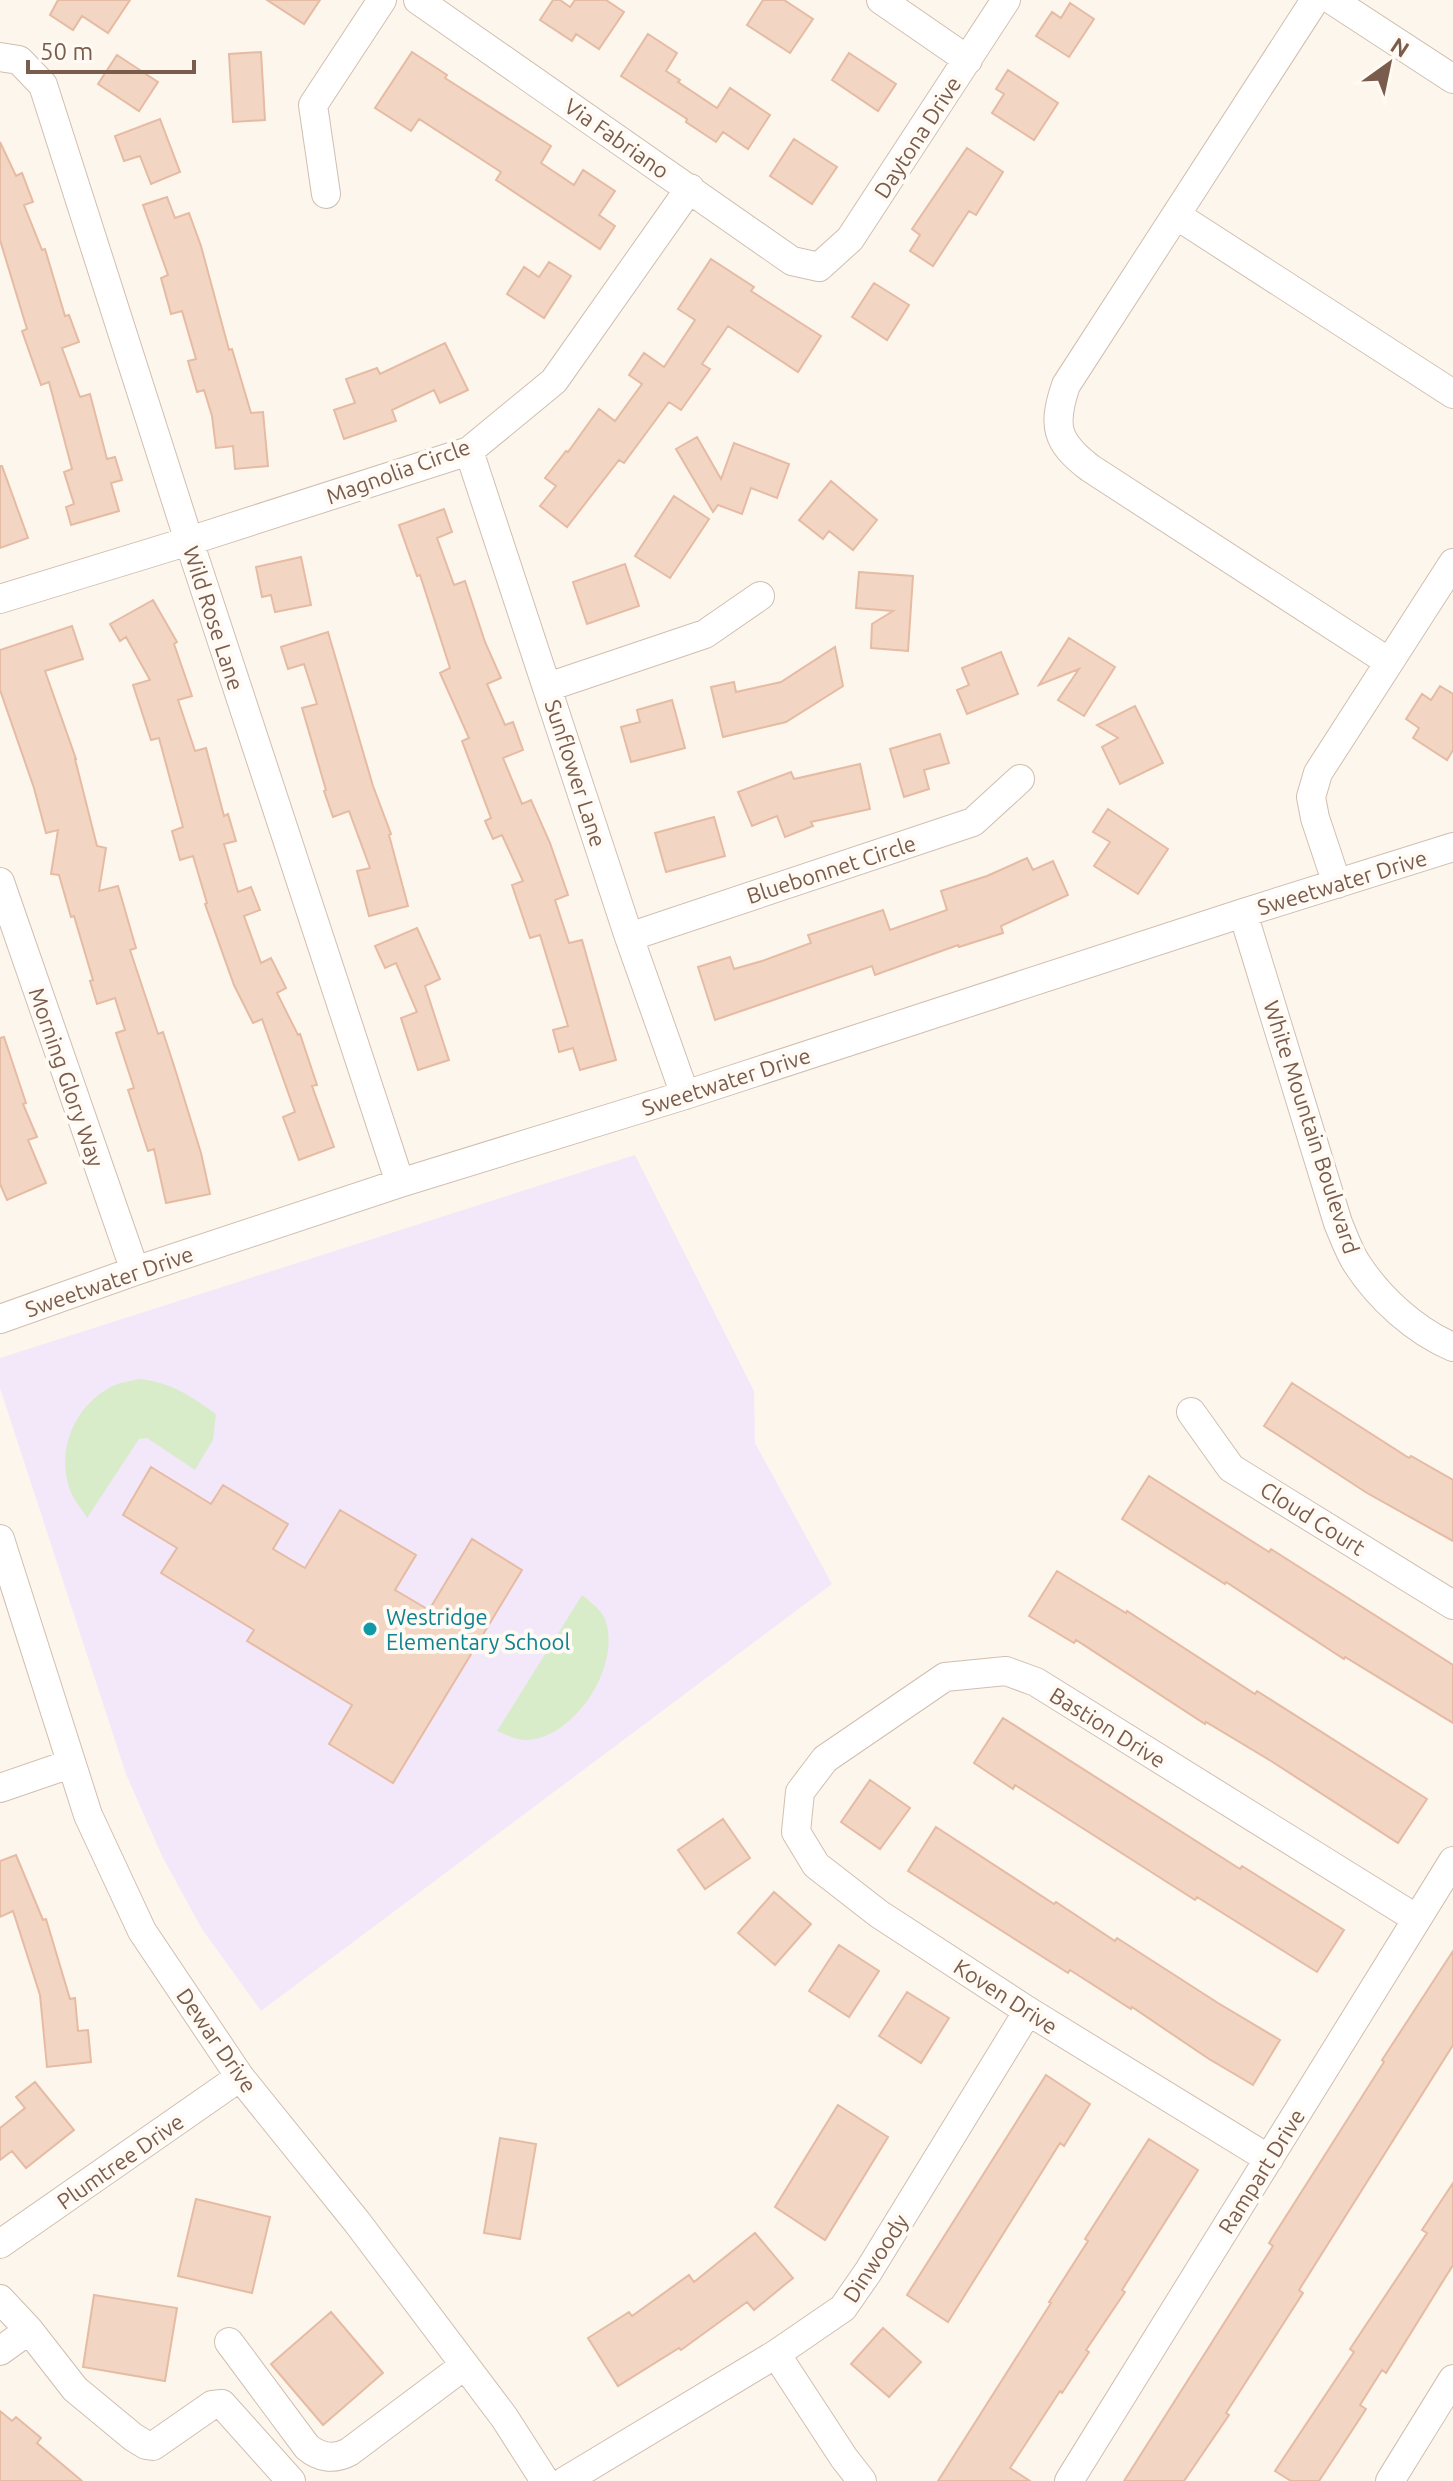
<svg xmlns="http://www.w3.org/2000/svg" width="1453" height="2481" viewBox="0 0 1453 2481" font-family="Ubuntu,sans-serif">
  <rect width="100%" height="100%" fill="#fdf6ec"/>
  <path fill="#f3e8fa" d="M635,1155L754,1391L755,1443L832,1584L261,2011L202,1929L162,1856L126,1774L0,1388V1358Z"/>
  <path fill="#d8ecc9" d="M139,1379C173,1383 189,1395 216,1414L213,1440L195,1470L147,1438L139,1439L87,1518C83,1511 77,1504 73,1497C53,1455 73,1404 115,1385C122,1382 131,1381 139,1379Z
    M582,1595C589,1601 600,1609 604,1617C624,1662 576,1738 527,1740C516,1740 506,1735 497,1731Z"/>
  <path fill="#f3d5c3" stroke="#e6bba3" stroke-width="2" d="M58,0H130L108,33L82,16L73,30L50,15Z
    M267,0H320L304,24Z
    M553,0H560L570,7L575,0H606L624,12L599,49L576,34L572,41L540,20Z
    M763,0H784L813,19L790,53L747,25Z
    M1070,3L1094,19L1069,57L1036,36L1052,12L1061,18Z
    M648,34L677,53L666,71L680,80L678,82L717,108L730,88L770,115L748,149L723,132L716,142L686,122L687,119L621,76Z
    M261,52L265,120L233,122L229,54Z
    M412,52L447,75L445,78L551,146L541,163L574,185L583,170L615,191L599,215L615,226L600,249L496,180L501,172L419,119L411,131L375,108Z
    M849,53L896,84L878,111L832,80Z
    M117,55L158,82L139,111L98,84Z
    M1008,70L1058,103L1034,140L992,113L1004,94L996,89Z
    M160,119L180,172L151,184L140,156L124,161L115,136Z
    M794,139L837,167L812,204L770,176Z
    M0,142L16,176L22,173L33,202L24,205L42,250L45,249L65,316L69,315L79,342L62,348L80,397L90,394L107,459L115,457L122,480L111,483L119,511L71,525L66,507L74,504L64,472L72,469L49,382L41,385L22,331L27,329L0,240Z
    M967,148L1003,172L976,215L969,211L933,266L910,251L920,235L912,229Z
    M167,197L175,218L189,213L201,246L229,350L232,349L251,413L263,412L268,466L235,469L233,446L216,448L212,416L204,390L197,392L188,361L196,359L182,311L171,314L161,278L168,275L143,205Z
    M711,259L754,287L751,291L821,336L798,372L728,326L702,364L710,369L681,410L669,402L624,463L619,460L567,527L540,506L556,486L545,478L566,451L568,452L599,409L615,421L642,384L629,375L644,353L664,367L695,320L678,309Z
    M549,262L571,276L544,318L507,294L524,267L539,277Z
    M874,283L909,305L887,340L852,317Z
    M445,343L468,390L440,403L434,390L392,410L396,421L344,439L334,410L355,403L346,379L377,368L380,374Z
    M697,437L721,479L734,443L789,464L777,498L751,488L742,514L718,505L713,512L676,449Z
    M0,466H2L28,538L0,548Z
    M831,481L877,520L853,550L829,531L823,539L799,520Z
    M674,496L709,519L670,578L635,556Z
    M444,509L452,532L437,538L454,585L465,581L485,642L501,678L487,684L505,725L513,722L523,750L503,758L522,804L531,800L550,843L568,895L555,900L569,943L582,940L616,1060L580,1070L573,1048L559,1052L553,1030L568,1026L540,935L530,938L512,885L523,881L502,835L493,839L485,821L491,818L462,741L469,738L440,673L450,668L420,575L417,576L399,525Z
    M301,557L311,605L275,612L271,595L262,597L256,567Z
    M625,564L639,606L587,624L573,582Z
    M859,572L913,576L908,651L871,648L872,624L893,611L856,608Z
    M153,600L177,642L174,644L192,696L178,700L195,751L206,748L224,816L228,814L236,841L224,844L238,892L251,887L260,910L244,916L261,963L271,958L286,988L277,993L298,1035L300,1034L317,1085L312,1086L334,1147L299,1160L283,1117L295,1112L262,1019L253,1023L234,985L205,904L207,903L193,856L180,860L172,831L183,827L159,738L151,740L133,685L150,680L126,637L120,641L110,624Z
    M72,626L83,659L45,671L76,759H75L97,846L106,848L99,891L118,886L136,948L130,950L158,1034L163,1032L175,1069L201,1153L210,1194L166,1203L154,1149L148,1151L128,1090L134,1088L116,1033L125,1030L115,998L97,1004L90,981L93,980L74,916L71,917L59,875L51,874L58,830L46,833L34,788L0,690V650Z
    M328,632L373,786L391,834L389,835L408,906L369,916L357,871L370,868L349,811L333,817L324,791L326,790L302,708L317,704L304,664L288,669L281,647Z
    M1069,638L1115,667L1084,716L1058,700L1079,669L1039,685Z
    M835,647L843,686L786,722L723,737L711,687L734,682L736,692L781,682Z
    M1001,652L1018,694L967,714L957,690L969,685L962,668Z
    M1440,686L1453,694V750L1447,760L1413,738L1419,728L1406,719L1422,694L1431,700Z
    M672,700L685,748L631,762L621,727L640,722L637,710Z
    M1135,706L1163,763L1120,784L1102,747L1118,738L1097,725Z
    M940,734L949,763L924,770L929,789L904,797L890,749Z
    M860,764L870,809L811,822L813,826L785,837L777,816L752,826L738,792L791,772L794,779Z
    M1108,809L1168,849L1138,894L1094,866L1110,842L1093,832Z
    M714,817L725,856L666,872L655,833Z
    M1027,858L1033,870L1053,861L1068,895L1001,926L1003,933L959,947L958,945L875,975L872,966L715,1020L698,967L730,957L734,969L762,961L811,943L808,935L883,910L890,930L947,910L941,891L987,876Z
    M417,928L440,979L425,986L449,1060L418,1070L401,1018L417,1012L396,963L385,968L375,946Z
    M4,1037L26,1103L23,1104L37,1137L28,1140L46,1183L7,1200L0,1184V1038Z
    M1292,1383L1409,1458L1411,1456L1453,1480V1541L1367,1493L1264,1426Z
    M151,1467L211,1504L223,1485L288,1524L273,1549L305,1568L340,1510L416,1555L395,1590L429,1610L472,1539L522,1570L393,1783L329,1744L352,1705L247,1641L254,1630L161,1573L177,1548L123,1515Z
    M1149,1476L1269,1552L1271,1549L1453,1665V1723L1345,1657L1344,1659L1226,1582L1225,1584L1122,1519Z
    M1057,1571L1126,1613L1127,1611L1255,1694L1257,1691L1427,1799L1398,1843L1271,1761L1206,1722L1205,1724L1076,1640L1074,1643L1029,1616Z
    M1003,1718L1240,1869L1242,1866L1344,1930L1317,1972L1197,1897L1195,1900L1015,1785L1013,1789L974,1763Z
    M870,1780L910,1808L880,1849L841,1822Z
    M723,1819L750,1858L705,1889L678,1850Z
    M936,1827L1054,1904L1056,1902L1115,1941L1117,1938L1218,2003L1280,2040L1253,2085L1209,2059L1132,2007L1131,2009L1070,1970L1068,1973L908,1871Z
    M16,1855L43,1920L46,1919L70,1999L75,1998L78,2031L88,2030L91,2062L47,2067L40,1995L13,1911L0,1917V1861Z
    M774,1892L811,1924L775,1965L738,1933Z
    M839,1945L879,1971L849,2017L809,1991Z
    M1453,1951V2045L1299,2290L1303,2293L1226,2413L1229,2415L1184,2481H1124L1273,2246L1269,2243L1384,2062L1382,2060Z
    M907,1992L949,2018L921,2063L879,2036Z
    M1046,2075L1090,2104L1064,2146L1060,2143L948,2322L907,2295Z
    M35,2082L74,2130L26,2168L12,2151L0,2160V2128L25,2108L16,2097Z
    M838,2105L888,2137L825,2240L775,2207Z
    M500,2138L536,2144L520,2239L484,2233Z
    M1149,2139L1198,2170L1122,2290L1125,2292L1086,2350L1089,2352L1062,2393L1060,2391L1010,2468L1030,2481H938L1051,2303L1049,2302L1088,2241L1085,2239Z
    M1453,2183V2265L1386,2373L1382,2370L1360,2405L1366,2409L1319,2481H1291L1275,2471L1354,2352L1350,2349L1427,2233L1422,2230Z
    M196,2199L270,2217L252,2293L178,2276Z
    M755,2233L793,2278L754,2310L747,2302L681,2350L679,2348L618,2386L588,2338L629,2312L632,2316L689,2275L694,2282Z
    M94,2295L177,2308L165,2381L83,2367Z
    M331,2312L383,2373L323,2425L271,2364Z
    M883,2328L921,2362L889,2397L851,2364Z
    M0,2411L12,2421L16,2417L41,2438L37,2443L82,2481H0Z"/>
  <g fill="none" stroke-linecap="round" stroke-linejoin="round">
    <g stroke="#d1beb0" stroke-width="30">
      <path id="minor" d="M418,0L792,261L819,267L850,239L1006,0
        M881,0L968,60
        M1315,0L1066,385C1052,426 1056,442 1090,468L1389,662
        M1332,0L1453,79
        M0,57L19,60L43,85L189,541L400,1183
        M326,194L313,105L382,0
        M1176,215L1453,394
        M469,451L629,937L685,1095
        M0,599L189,541L469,451L554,381L690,188
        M548,687L705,634L760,596
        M0,882L135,1271
        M1337,884L1315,818L1311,797L1318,773L1453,563
        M1243,913L1338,1223C1344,1237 1349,1252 1357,1264C1379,1298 1415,1331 1453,1347
        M629,937L973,822L1020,779
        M0,1319L135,1271L400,1183L685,1095L1243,913L1453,847
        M1191,1412L1231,1468L1453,1605
        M0,1539L88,1815L142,1931L240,2077L357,2222L504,2417L545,2481
        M0,1788L70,1764
        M1269,2159L1028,2011L879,1914L816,1865L796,1832L800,1792L825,1759L945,1677L1006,1671L1036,1682L1417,1919
        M0,2244L240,2077
        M0,2299L29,2330L0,2351
        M29,2330L75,2389L133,2437L146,2445L153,2446L212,2405L222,2404L291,2481
        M229,2342L307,2447C320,2458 334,2460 349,2452L465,2365
        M776,2354L844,2458L862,2481
        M565,2481L776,2354L843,2308L868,2272L1028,2011
        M1069,2481L1453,1861
        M1390,2481L1453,2379"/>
    </g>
    <use href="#minor" stroke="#fff" stroke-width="28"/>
  </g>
  <circle fill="#0f9aa8" stroke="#fffaf3" stroke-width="3" cx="370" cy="1629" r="8"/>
  <g text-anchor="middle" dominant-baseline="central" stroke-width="8" stroke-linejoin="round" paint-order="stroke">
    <g font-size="22" fill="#7a5c4d" stroke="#fffaf3">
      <text transform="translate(917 137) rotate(-57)">Daytona Drive</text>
      <text transform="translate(617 138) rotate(35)">Via Fabriano</text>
      <text transform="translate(398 471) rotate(-20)">Magnolia Circle</text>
      <text transform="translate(214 618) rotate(72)">Wild Rose Lane</text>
      <text transform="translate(576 773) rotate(72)">Sunflower Lane</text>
      <text transform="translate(831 869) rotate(-18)">Bluebonnet Circle</text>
      <text transform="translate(1342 882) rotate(-17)">Sweetwater Drive</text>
      <text transform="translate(67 1077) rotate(71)">Morning Glory Way</text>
      <text transform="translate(726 1081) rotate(-18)">Sweetwater Drive</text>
      <text transform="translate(1312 1127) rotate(72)">White Mountain Boulevard</text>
      <text transform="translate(109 1281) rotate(-19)">Sweetwater Drive</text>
      <text transform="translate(1313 1518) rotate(32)">Cloud Court</text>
      <text transform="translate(1108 1727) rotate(32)">Bastion Drive</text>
      <text transform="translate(1006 1996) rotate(33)">Koven Drive</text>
      <text transform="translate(217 2040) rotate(55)">Dewar Drive</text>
      <text transform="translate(120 2161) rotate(-35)">Plumtree Drive</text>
      <text transform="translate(1261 2171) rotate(-58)">Rampart Drive</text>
      <text transform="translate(875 2258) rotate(-57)">Dinwoody</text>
    </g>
    <g font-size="22" fill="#0d838f" stroke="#fffaf3" text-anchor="start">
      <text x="386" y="1616">Westridge<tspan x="386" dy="25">Elementary School</tspan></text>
    </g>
  </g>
  <g transform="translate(1389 64) rotate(33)" stroke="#fffaf3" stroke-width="6" paint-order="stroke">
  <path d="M0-6L14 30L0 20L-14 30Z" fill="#7a5c4d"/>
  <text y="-12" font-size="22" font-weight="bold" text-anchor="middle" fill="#7a5c4d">N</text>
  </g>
  <path d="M28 60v12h166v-12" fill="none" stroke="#7a5c4d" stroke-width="4"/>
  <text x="40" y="60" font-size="24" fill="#7a5c4d" stroke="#fffaf3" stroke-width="6" paint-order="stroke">50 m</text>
</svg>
